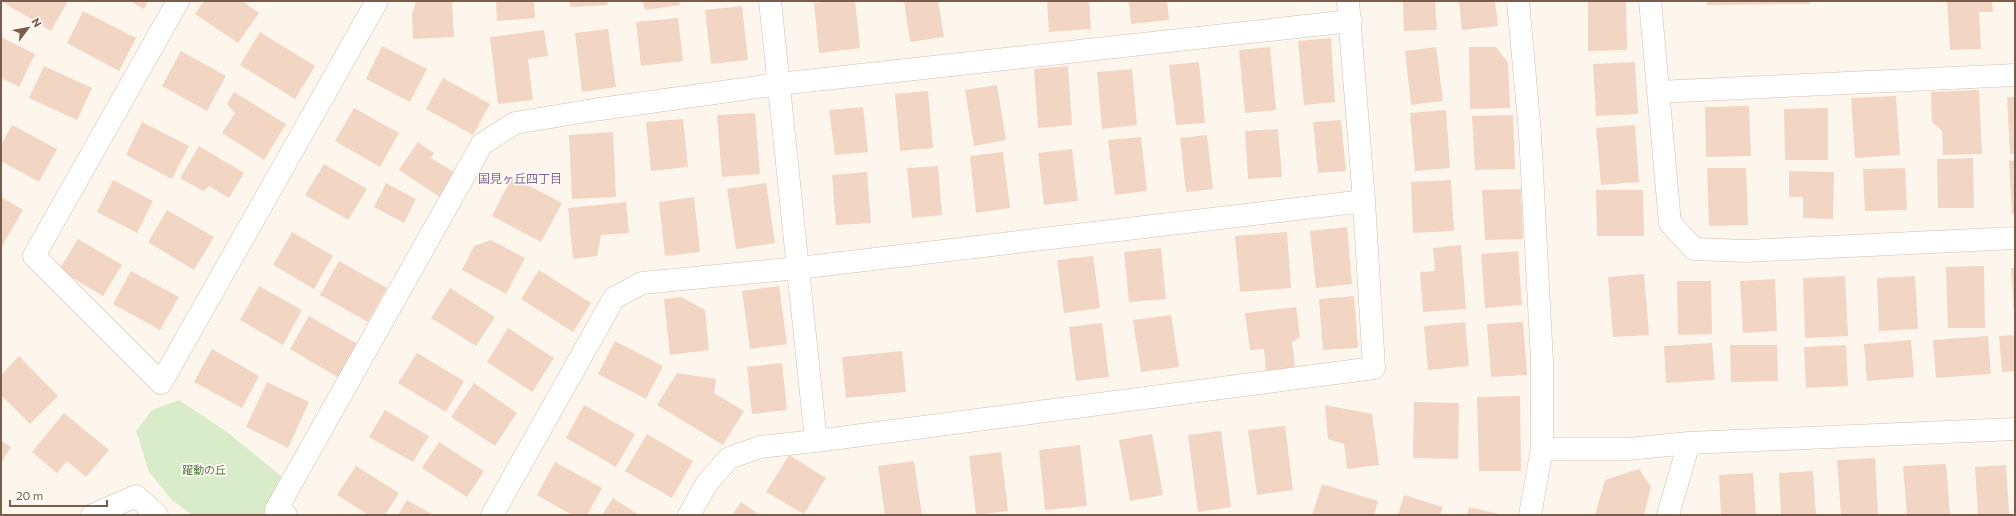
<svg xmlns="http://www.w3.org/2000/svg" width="2016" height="516" viewBox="0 0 2016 516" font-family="Commissioner,'Noto Sans JP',sans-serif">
  <rect width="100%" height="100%" fill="#fdf6ec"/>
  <path fill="#d8ecc9" d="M179,400L227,432L286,480L264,515H192L172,500L149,472L136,431L152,410Z"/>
  <path fill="#f3d5c3" d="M1,1H68L51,31Z
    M130,1H148L144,9Z
    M204,1H242L259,13L238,43L195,14Z
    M416,1H452L454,37L413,39L412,14Z
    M496,1H534L535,18L497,21Z
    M570,1H607L608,5L570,7Z
    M643,1H679L680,5L645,10Z
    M833,1H855L860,48L819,53L814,3Z
    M904,1H938L944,37L910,42Z
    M1047,1H1089L1091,29L1049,32Z
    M1129,1H1167L1169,20L1131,24Z
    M1403,1H1435L1437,30L1404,31Z
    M1459,1H1495L1498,26L1462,30Z
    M1588,1H1626L1627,50L1588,51Z
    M1707,1H1810V4L1707,5Z
    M1947,1H1992L1993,12H1979L1981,49L1950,50Z
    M742,6L748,60L711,64L705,10Z
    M83,11L136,38L119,71L67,43Z
    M678,18L683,61L641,66L636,22Z
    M608,29L616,87L582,92L575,33Z
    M544,30L548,56L528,59L533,100L498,104L490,37Z
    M260,32L315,66L295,99L240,65Z
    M1,37L35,54L19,87L1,78Z
    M1331,38L1335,102L1304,105L1298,41Z
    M382,46L427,69L410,102L366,79Z
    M1270,47L1276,110L1245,113L1239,50Z
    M1436,47L1443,101L1411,105L1405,51Z
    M1469,47H1496L1508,63L1510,108L1470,109Z
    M181,51L226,76L207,111L162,86Z
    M1199,62L1205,123L1176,125L1169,65Z
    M1635,62L1638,114L1596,116L1593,64Z
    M44,66L92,88L77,120L29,98Z
    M1068,66L1072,125L1038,128L1034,69Z
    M1132,69L1137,125L1102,129L1097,72Z
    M443,78L490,104L473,135L426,109Z
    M997,85L1006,140L974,146L965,90Z
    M1979,90L1982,154L1943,155L1942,131L1932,122L1931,92Z
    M928,91L933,148L900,151L895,94Z
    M234,92L286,124L264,160L222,133L235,113L227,104Z
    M1896,96L1900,155L1855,158L1851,98Z
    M2007,97H2015V154H2010Z
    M1749,106L1751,156L1706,157L1705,107Z
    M863,107L868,152L835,155L829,110Z
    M354,108L399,133L380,167L335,141Z
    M1828,108V160H1785L1784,109Z
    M1446,110L1450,168L1415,171L1410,113Z
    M755,113L760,174L722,177L717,115Z
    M1513,115L1515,169L1475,170L1472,116Z
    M683,119L688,167L651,171L646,122Z
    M1341,120L1346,171L1318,173L1313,122Z
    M142,122L189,146L172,179L126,155Z
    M12,125L57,149L39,182L1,161V145Z
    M1635,125L1639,182L1601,185L1596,128Z
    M1278,129L1282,177L1248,179L1245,131Z
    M613,132L616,197L572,199L569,135Z
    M1207,135L1213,189L1186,192L1180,138Z
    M1141,137L1147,191L1115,195L1108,140Z
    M418,142L434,153L431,158L460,176L444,200L399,170Z
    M199,146L244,173L229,198L209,186L203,191L180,178Z
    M1072,149L1078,201L1044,205L1038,153Z
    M1003,152L1010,208L976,213L970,156Z
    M1973,158L1974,208H1938L1937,159Z
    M2015,160V214H2012L2009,161Z
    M324,164L367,189L348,220L305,195Z
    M938,166L942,215L912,218L907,168Z
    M1707,168H1746L1748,225L1709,226Z
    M1905,168L1907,210L1865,211L1863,169Z
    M1789,171L1834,172L1833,219L1803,218V197H1789Z
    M867,172L871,223L836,225L832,175Z
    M512,177L562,203L541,242L492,216Z
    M113,180L153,201L137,233L97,212Z
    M1451,180L1454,231L1413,233L1411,182Z
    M386,183L416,199L404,223L374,207Z
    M766,183L775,243L736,249L727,189Z
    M1521,189L1523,239L1485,240L1482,190Z
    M1596,190H1643L1644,236H1597Z
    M1,197L23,210L2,246H1Z
    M694,197L700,252L665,256L659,202Z
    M626,202L629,233L601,235L597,256L573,259L568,208Z
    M167,210L214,237L194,270L148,242Z
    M1347,227L1352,284L1316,288L1310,231Z
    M292,232L333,256L314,289L273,265Z
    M1287,232L1291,288L1240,292L1235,236Z
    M78,239L122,265L103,296L59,270Z
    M491,240L525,258L506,294L462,270L474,246Z
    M1461,245L1466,309L1423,312L1420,272L1435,271L1433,248Z
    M1161,248L1166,299L1129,302L1124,252Z
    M1518,251L1522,305L1485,308L1481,254Z
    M1093,256L1100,308L1064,313L1057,260Z
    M339,261L387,288L368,322L320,295Z
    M1984,266L1985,328H1948L1946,267Z
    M2011,268H2015V316H2014Z
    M539,270L591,303L573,332L521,299Z
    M131,271L179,297L160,330L113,304Z
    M1644,274L1649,335L1613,337L1608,277Z
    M1845,276L1848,336L1805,338L1803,278Z
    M1915,276L1918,329L1879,331L1877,278Z
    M1775,279L1777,331L1743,333L1740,281Z
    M1677,281H1711L1712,334L1678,335Z
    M259,286L302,310L283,345L240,320Z
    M779,286L787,344L750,349L742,291Z
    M450,288L495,317L476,346L431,318Z
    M1354,296L1358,348L1323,350L1319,299Z
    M681,297L705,310L709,350L670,355L664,299Z
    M1296,307L1300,337L1292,342L1295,367L1266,371L1264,349L1250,350L1245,313Z
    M1171,315L1179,367L1141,372L1133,320Z
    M309,316L359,345L339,378L290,349Z
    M1465,322L1469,366L1428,370L1424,326Z
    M1523,322L1527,375L1491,377L1487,324Z
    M1102,323L1109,377L1076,381L1069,327Z
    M508,328L554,358L532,392L487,362Z
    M2015,335V371L2002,372L1999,336Z
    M1988,336L1991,374L1936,378L1933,340Z
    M1911,340L1914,377L1867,381L1864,344Z
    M615,341L663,366L646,399L598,374Z
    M1712,343L1715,380L1666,383L1664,346Z
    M1730,345H1777L1778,381L1731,382Z
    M1846,345L1848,386L1806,388L1804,347Z
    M212,349L259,376L242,408L194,382Z
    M902,351L906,392L846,398L842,357Z
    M417,353L464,381L446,412L398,383Z
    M19,356L58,396L30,424L1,395V375Z
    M782,363L787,410L752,414L747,367Z
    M677,373L716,379L714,393L744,411L723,445L657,405Z
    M267,382L309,402L288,448L246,427Z
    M474,383L517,413L495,446L451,417Z
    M1520,396L1521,471H1479L1477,397Z
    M1414,402L1459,403L1458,459L1413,458Z
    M584,405L635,434L616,467L566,438Z
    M1325,405L1372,414L1379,465L1347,469L1344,444L1328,439Z
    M385,410L429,436L413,462L369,437Z
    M64,413L109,450L86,477L67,461L57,473L32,452Z
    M1285,426L1293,490L1257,495L1248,430Z
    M1221,431L1231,507L1198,512L1188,435Z
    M647,434L693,461L672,498L625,471Z
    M1152,434L1163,495L1130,501L1119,440Z
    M1,441L11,447L1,463Z
    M439,442L484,471L467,497L422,468Z
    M1080,445L1087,506L1045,510L1039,450Z
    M1001,452L1008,511L976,515L969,456Z
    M789,455L826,478L804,514L766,492Z
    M1875,458L1878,515H1841L1837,460Z
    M914,461L922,515H885L878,466Z
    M555,462L602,488L587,515H572L537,495Z
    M1946,464L1950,514L1907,515L1903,466Z
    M2006,465L2009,514L1978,515L1975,467Z
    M356,466L399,493L385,515H368L337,495Z
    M1639,469L1651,487L1644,515H1595L1605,480Z
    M1813,471L1816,515H1781L1779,473Z
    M1753,473L1756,515H1721L1719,475Z
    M1322,484L1378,501L1374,515H1312Z
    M1404,495L1443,507L1440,515H1398Z
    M613,498L639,515H602Z
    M407,500L433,515H398Z
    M741,502L760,515H732Z
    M1469,507L1499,514V515H1467Z"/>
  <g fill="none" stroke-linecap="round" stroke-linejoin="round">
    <g stroke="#d1beb0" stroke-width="23">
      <path id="minor" d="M178,1L34,256L161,383L377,1
        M770,1L816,441
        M1518,1L1530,133L1542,362V449L1530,515
        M1650,1L1670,223L1694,249L1746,251L2015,238
        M1658,92L2015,75
        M1542,449H1628L1689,443L2015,429
        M92,515L136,496L157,515
        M286,515L276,510L482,144L515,123L593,110L779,84L1351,21
        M492,515L614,298L642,283L798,268L1364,201
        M689,515L707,483L729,458L760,447L816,441L1374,368L1364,201L1348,1
        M1668,515L1689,443"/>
    </g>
    <use href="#minor" stroke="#fff" stroke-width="22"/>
  </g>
  <g text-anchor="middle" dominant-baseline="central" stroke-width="3.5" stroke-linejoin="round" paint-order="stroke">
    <g font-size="11" fill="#537a41" stroke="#fffaf3">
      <text x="204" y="469">躍動の丘</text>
    </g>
    <g font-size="12" fill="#846695" stroke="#fffaf3">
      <text x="520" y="178">国見ヶ丘四丁目</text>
    </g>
  </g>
  <rect width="2016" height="516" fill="none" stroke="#7a5c4d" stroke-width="4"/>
  <g transform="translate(28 28) rotate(58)" stroke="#fffaf3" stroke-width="3" paint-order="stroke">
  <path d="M0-3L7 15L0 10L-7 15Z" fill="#7a5c4d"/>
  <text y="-6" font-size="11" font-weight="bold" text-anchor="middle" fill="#7a5c4d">N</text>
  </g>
  <path d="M10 500v6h97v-6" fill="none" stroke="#7a5c4d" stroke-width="2"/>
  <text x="16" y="500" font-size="12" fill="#7a5c4d" stroke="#fffaf3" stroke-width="3" paint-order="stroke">20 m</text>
</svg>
